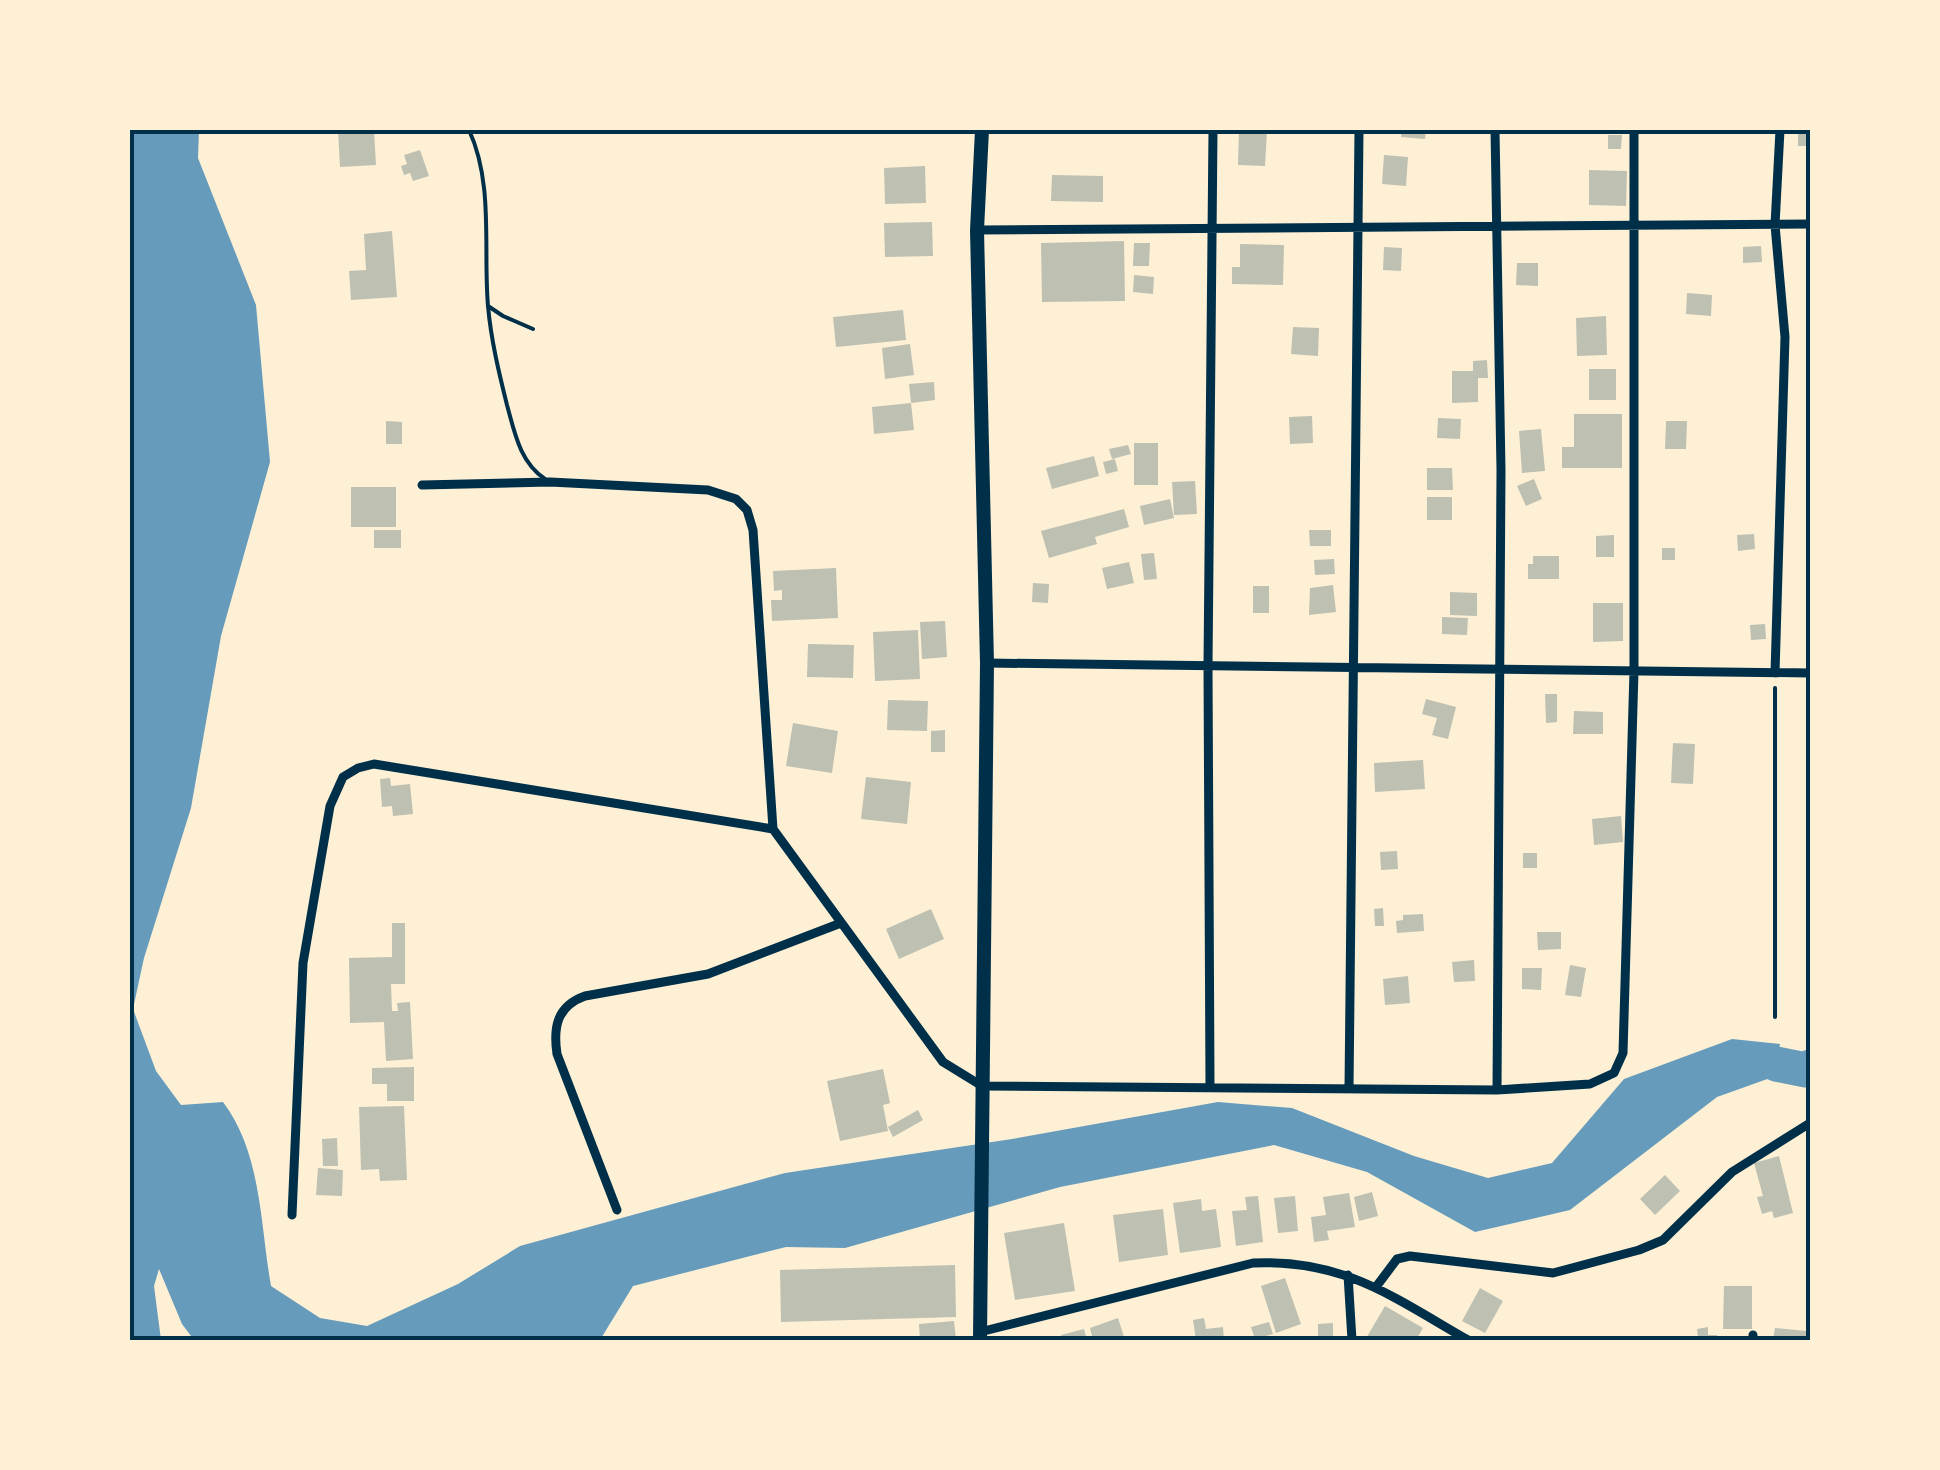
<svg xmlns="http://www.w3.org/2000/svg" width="1940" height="1470" viewBox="0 0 1940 1470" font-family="'Open Sans',sans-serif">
  <rect width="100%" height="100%" fill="#fdf0d5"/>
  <path fill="#669bbc" d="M130,130H199L198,158L256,305L270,462L221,636L191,808L144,958L133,1009L156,1071L181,1105L223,1102C262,1154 260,1224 271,1286L320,1318L367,1326L458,1284L520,1246L785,1173L1012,1139L1218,1102L1292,1108L1414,1156L1488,1178L1552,1163L1624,1079L1732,1039L1780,1044L1773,1077L1717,1097L1570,1210L1475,1232L1367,1172L1274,1145L1060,1187L845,1248L786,1247L633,1286L600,1340H194L182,1324L159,1269L154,1286L161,1340H130Z"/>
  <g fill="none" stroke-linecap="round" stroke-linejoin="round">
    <path stroke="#669bbc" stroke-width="35" d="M1776,1064L1806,1070L1810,1067"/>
  </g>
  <path fill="#bec0b2" d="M338,130H374L376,165L340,167Z
    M1239,130H1267L1265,166L1238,165Z
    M1402,130H1426L1425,139L1401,137Z
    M1798,130H1810V146H1798Z
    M1608,135H1622L1621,149H1608Z
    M420,150L429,176L413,181L410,173L404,175L401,166L407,164L404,155Z
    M1384,155L1408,157L1406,186L1382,184Z
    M925,166L926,203L885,204L884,168Z
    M1589,170L1627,171L1626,206L1589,205Z
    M1052,175L1103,176V202L1051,201Z
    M932,222L933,256L885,257L884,223Z
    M392,231L397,297L351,300L349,271L366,270L364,234Z
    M1124,241L1125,301L1042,302L1041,243Z
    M1134,243H1150L1149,266H1133Z
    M1240,244L1284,245L1283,285L1232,284V267H1240Z
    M1761,246L1762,262L1743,263V247Z
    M1384,247L1402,248L1401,271L1383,270Z
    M1517,263H1538V286L1516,285Z
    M1134,275L1154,277L1153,294L1133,292Z
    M1687,293L1712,295L1711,316L1686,314Z
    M903,310L906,340L836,347L833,317Z
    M1606,316L1607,355L1577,356L1576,318Z
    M1293,327L1319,328L1318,356L1291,354Z
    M910,344L914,375L885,379L882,348Z
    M1487,360L1488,378H1478V402L1452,403V371H1473V361Z
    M1589,369H1616V400H1589Z
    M934,382L935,400L911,403L909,384Z
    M911,403L914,430L874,434L872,407Z
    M1574,414H1622V468H1562V447H1574Z
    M1312,416L1313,443L1290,444L1289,417Z
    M1438,418L1461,419L1460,439L1437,438Z
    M386,421L402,422V444H386Z
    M1666,421H1687L1686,449H1665Z
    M1541,429L1545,471L1522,473L1519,431Z
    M1134,443H1158V485H1134Z
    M1128,445L1131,454L1112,459L1109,449Z
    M1094,456L1099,476L1052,489L1046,468Z
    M1115,459L1118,471L1106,474L1103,462Z
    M1427,468H1452L1453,490H1427Z
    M1534,479L1542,499L1526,506L1517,486Z
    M1195,481L1197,514L1174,515L1172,482Z
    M351,487H396V527H351Z
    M1427,497H1452V520H1427Z
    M1170,499L1174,518L1144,525L1140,506Z
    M1124,509L1129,527L1095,537L1097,544L1049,558L1041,531Z
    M374,530H401V548H374Z
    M1309,530H1331V546H1310Z
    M1754,534L1755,549L1738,551L1737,535Z
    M1614,535V557H1596V536Z
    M1662,548H1675V560H1662Z
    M1154,553L1157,579L1144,580L1141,554Z
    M1533,556H1559V579H1528V564H1533Z
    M1334,559L1335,574L1315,575L1314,560Z
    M1129,562L1134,583L1107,589L1102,568Z
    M836,568L838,618L772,621L771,600H782V590L774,591L773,571Z
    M1033,583L1049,584L1048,603L1032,602Z
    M1333,585L1336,612L1309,615L1310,588Z
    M1253,586H1269V613H1253Z
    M1450,592L1477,593V616L1450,615Z
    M1593,603H1623V641L1593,642Z
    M1442,617L1468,618L1467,635L1442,634Z
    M945,621L947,657L922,659L920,622Z
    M1765,624L1766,639L1751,640L1750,625Z
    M918,630L920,679L875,681L873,632Z
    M808,644L854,645L853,678L807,677Z
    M1545,694H1557V722L1546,723Z
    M1426,699L1456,707L1448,739L1432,735L1437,718L1422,714Z
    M888,700L928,701L927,731L887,730Z
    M1574,711L1603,712V734H1573Z
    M793,723L838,731L832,773L786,766Z
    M945,730V752H931V731Z
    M1673,743L1695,744L1693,784L1671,783Z
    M1423,760L1425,789L1375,792L1374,763Z
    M866,777L911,782L907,824L861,819Z
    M390,778L391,786L410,784L413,814L393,816L392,806L382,807L380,779Z
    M1621,816L1623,842L1594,845L1592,819Z
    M1397,851L1398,869L1381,870L1380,852Z
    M1523,853H1537V868H1523Z
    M1383,908L1384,926H1375L1374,909Z
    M931,909L944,939L899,959L886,929Z
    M1423,914L1424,931L1397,933L1396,921L1403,920V915Z
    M392,923H405V984H391L392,1011H398L397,1003L410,1002L413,1059L386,1061L384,1022L350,1023L349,958L392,957Z
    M1537,932H1561V949L1538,950Z
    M1474,960L1475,981L1454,982L1452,962Z
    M1570,965L1586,968L1581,997L1565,995Z
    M1522,968H1542L1541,990L1522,989Z
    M1408,976L1410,1003L1385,1005L1383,979Z
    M414,1067V1101H387V1084H372V1068Z
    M883,1069L890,1103L883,1105L888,1131L840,1141L827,1081Z
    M404,1106L407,1180L380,1181L379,1169L361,1170L359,1107Z
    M918,1110L923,1120L893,1137L888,1127Z
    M337,1138L338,1166H323L322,1139Z
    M1779,1156L1793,1213L1774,1218L1772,1211L1762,1214L1757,1197L1763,1196L1754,1163Z
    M318,1168L343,1170L342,1196L316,1195Z
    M1665,1175L1680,1191L1655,1215L1640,1199Z
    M1372,1192L1378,1216L1359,1221L1354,1197Z
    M1349,1193L1355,1227L1327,1231L1329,1240L1314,1242L1311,1217L1326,1215L1323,1197Z
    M1258,1196L1263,1242L1236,1246L1232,1211L1247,1210L1245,1197Z
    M1295,1196L1298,1231L1278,1233L1274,1198Z
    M1201,1199L1202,1211L1216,1209L1221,1247L1180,1253L1173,1203Z
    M1163,1209L1168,1255L1119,1262L1113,1215Z
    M1064,1223L1075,1291L1015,1300L1004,1233Z
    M955,1265L956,1317L781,1322L780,1270Z
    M1285,1278L1301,1324L1276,1333L1261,1286Z
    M1724,1286H1752V1329H1723Z
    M1480,1288L1503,1301L1485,1333L1462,1321Z
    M1385,1306L1423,1328L1416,1340H1365Z
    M1118,1318L1125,1340H1093L1090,1328Z
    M1204,1318L1206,1329L1223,1327L1224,1340H1196L1193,1320Z
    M954,1321L956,1340H920L919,1324Z
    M1269,1322L1273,1334L1255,1339L1251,1327Z
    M1333,1323V1337H1318V1324Z
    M1708,1327V1335H1717V1340H1689L1698,1337L1697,1329Z
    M1775,1328L1807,1331L1806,1340H1773Z
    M1084,1329L1087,1340H1062L1061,1335Z"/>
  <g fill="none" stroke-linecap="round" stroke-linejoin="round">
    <path stroke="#003049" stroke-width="4" d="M1775,1017V688"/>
    <path stroke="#003049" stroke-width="4" d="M469,130C494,184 483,249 488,306C491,340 499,373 507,405C515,434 520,462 545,479
      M488,306L503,316L533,329"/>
    <path stroke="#003049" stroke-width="9" d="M1495,130L1501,470L1497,1090
      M977,230L1810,224
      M422,485L550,482L708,490L736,499L747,510L753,530L773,829
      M987,663L1810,673
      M1775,673L1785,337L1775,225L1780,130
      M1210,1086L1208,666L1213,130
      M1349,1089L1359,130
      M617,1210L557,1054C553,1027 557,1006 585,996L708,974L841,923
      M292,1215L303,963L330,806L343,777L358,768L374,764L773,829L943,1062L982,1086L1497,1090L1590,1084L1614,1073L1623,1053L1634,671V130
      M1348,1275L1352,1340
      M1376,1287L1397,1259L1410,1256L1553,1273L1639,1250L1663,1240L1732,1172L1810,1123
      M980,1332L1253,1263C1344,1259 1393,1297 1468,1340
      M1753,1340V1335"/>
    <path stroke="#003049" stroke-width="14" d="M980,1340L987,663L977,230L982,130"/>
  </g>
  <rect width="1940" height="1470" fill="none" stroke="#fdf0d5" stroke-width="265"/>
  <rect x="132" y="132" width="1676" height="1206" fill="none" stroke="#003049" stroke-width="4"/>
</svg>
